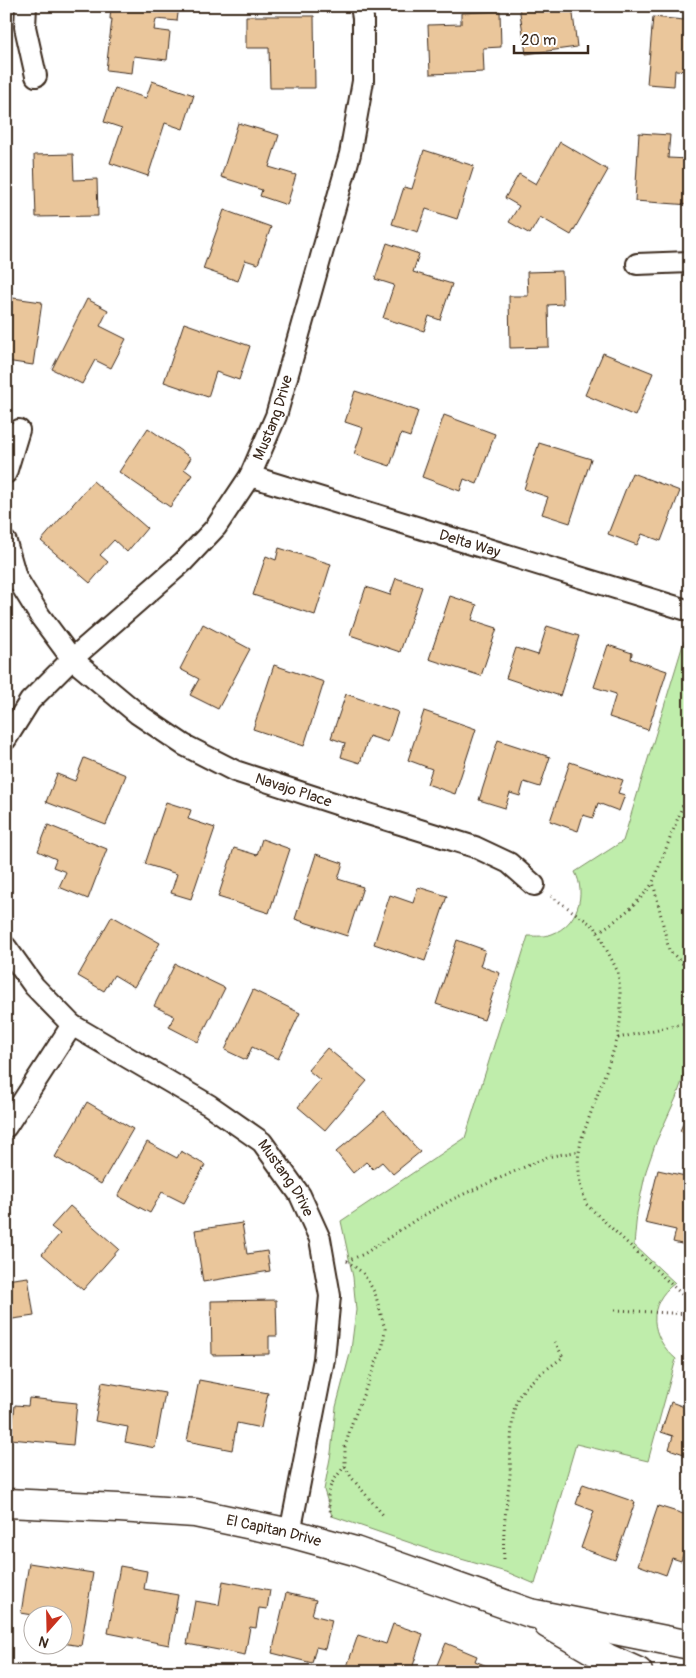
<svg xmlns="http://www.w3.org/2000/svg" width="696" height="1678" viewBox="0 0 696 1678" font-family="Pangolin,sans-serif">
  <rect width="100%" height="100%" fill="#fff"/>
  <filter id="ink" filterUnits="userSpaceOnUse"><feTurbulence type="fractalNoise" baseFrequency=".02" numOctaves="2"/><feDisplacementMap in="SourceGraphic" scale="10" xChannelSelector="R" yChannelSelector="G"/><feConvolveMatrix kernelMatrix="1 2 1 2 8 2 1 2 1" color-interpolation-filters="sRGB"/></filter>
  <g filter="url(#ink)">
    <path fill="#bfedab" stroke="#7d8c64" d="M684,641L690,642V1059L676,1098L656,1142L646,1171L637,1213L634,1245L675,1283C646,1304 650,1337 676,1359L648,1461L576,1444L535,1584L509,1573L437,1552L332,1516L324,1490L331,1453L336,1407L351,1350L356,1310L353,1277L341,1221L465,1138L528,936C537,936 544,937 552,934C577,925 587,894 575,872L623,841Z"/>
    <path fill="#eac69b" stroke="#3b2a1e" d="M111,6H179L177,21L156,19L154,30L170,32L167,60L134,56L132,73L106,70L112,19H110Z
      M519,6H572L577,47L526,54Z
      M685,6H690V71L675,70L674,86L647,84L653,17L684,20Z
      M500,11L501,47L483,48L484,72L430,74L428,25L461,24V13Z
      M246,16H314L315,88H270L269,48H246Z
      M152,81L194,95L183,129L165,123L148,176L110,163L122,128L104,122L115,88L146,98Z
      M238,123L279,135L269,167L296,175L287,205L260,196L262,190L221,177Z
      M639,133L670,135L668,158L690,159V205L635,201Z
      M560,142L608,170L571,235L540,217L530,234L509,222L519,206L505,198L519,174L536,184Z
      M424,150L474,166L457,219L426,209L418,232L392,224L404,187L412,189Z
      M73,154L74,180L97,179L98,216L36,217L34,155Z
      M224,210L271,227L258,264L245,260L238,281L203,269Z
      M387,243L419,254L413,272L452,284L440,320L429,316L424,331L383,318L394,285L375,279Z
      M562,271L563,304L548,305L549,347L510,348L509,296H528L527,272Z
      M6,297L42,302L33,365L6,361Z
      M87,299L108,310L100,326L126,339L111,368L95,360L82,384L52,369Z
      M184,323L250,346L239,380L216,372L208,397L164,382Z
      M687,324H690V360H686Z
      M603,353L653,373L635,416L585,395Z
      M355,391L418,411L410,437L401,434L390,466L354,454L363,428L345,422Z
      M444,415L495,434L477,484L464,479L460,491L422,477Z
      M148,428L191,458L184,469L192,475L170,507L119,472Z
      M539,443L591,459L570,523L542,514L548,497L524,489Z
      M632,473L680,491L661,541L642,534L637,545L608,534Z
      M93,481L147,528L127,552L114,540L100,555L108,562L90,583L41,541Z
      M279,548L331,564L315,615L253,595L266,556L276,560Z
      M396,578L422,587L400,652L350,635L366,587L390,595Z
      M450,596L477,605L472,620L497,628L481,676L429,659Z
      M203,624L250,649L218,709L190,695L199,679L180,669Z
      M547,626L579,636L560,696L506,678L516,648L538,655Z
      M608,645L632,653L631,659L667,671L648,730L609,717L616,694L594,687Z
      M274,665L324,682L304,746L253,729Z
      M346,694L398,712L388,742L369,736L360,763L341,757L345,743L331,738Z
      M424,711L476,729L455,794L427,784L432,769L408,760Z
      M498,740L550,757L540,787L524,782L520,796L510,793L505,808L479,800Z
      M84,758L126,775L106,825L46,802L57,774L75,781Z
      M570,762L623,780L618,793L625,795L619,811L598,803L593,818L583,815L578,831L550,821Z
      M166,802L191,810L188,819L215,828L191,899L171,893L177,874L145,864Z
      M48,825L107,849L88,899L59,887L66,872L53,867L56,859L38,851Z
      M262,839L290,849L269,913L218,897L234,848L257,855Z
      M316,854L343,863L338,879L363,887L347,936L295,919Z
      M418,887L447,896L425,961L374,944L390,895L413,903Z
      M112,916L160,943L134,987L114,975L104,991L78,976Z
      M457,940L485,950L480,966L500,973L484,1020L436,1004Z
      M175,964L225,988L198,1042L169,1027L174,1016L154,1006Z
      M253,990L300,1013L278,1059L252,1047L246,1060L225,1050Z
      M327,1048L367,1081L325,1130L298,1107L320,1080L308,1070Z
      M87,1102L133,1129L101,1184L55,1157Z
      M690,1107V1135L680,1131Z
      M384,1111L420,1152L393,1174L382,1162L373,1169L366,1162L353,1173L336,1152Z
      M147,1142L177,1158L181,1151L205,1165L184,1203L162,1192L150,1213L118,1196Z
      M658,1170L690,1177V1246L673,1242L676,1230L645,1223Z
      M70,1206L119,1249L83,1290L42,1254L60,1234L51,1227Z
      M242,1223L247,1254L267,1251L270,1271L203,1282L195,1230Z
      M28,1277L34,1316L6,1320V1280Z
      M276,1300L277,1336H269V1354L212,1355L211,1301Z
      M199,1380L268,1393L261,1428L237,1423L232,1450L187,1441Z
      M102,1382L165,1393L155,1448L125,1442L128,1427L95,1421Z
      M29,1398L77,1403L73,1445L11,1439L15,1405L28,1406Z
      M690,1400V1456L669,1449L673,1436L661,1432L671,1402L687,1408Z
      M583,1484L635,1502L615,1560L581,1548L594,1511L576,1504Z
      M658,1506L690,1516V1549L685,1548L681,1561L672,1558L666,1575L638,1565Z
      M29,1563L93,1573L81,1646L62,1643V1616H39L21,1613Z
      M120,1566L147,1571L144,1589L178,1595L169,1645L108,1633Z
      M223,1581L270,1590L267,1609L259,1608L256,1628L250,1627L245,1655L187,1644L195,1601L219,1605Z
      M286,1593L316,1600L312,1615L332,1620L325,1649L316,1647L312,1663L272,1653Z
      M393,1624L423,1634L411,1672H345L358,1635L386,1644Z
      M446,1643L477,1656L475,1661L501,1672H434Z"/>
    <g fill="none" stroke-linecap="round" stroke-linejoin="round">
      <g stroke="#3b2a1e" stroke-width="24">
        <g id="street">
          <path d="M26,6L25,27L36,76"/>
          <path d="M637,264L690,262"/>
          <path d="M6,473L19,430"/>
          <path id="s1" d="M250,476L690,611"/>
          <path id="s2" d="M6,542L16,577L40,616L72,659L138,714L184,745L235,771L352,809L475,847L509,863L534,885"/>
          <path id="s3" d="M6,739L30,701L72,659L183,562L216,527L250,476L276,416L350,154L363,81V18L361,6"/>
          <path id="s4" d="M6,947L34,986L72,1025L209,1105L262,1142L300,1195L320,1239L330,1296L324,1359L290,1533"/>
          <path d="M6,1127L72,1025"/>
        </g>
      </g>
      <g stroke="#3b2a1e" stroke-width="31">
        <g id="secondary">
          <path id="s5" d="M6,1503L119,1508L195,1513L290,1533L355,1551L530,1613L690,1645"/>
          <path d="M548,1624L607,1658L638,1672"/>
        </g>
      </g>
      <path stroke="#3b2a1e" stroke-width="3" stroke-dasharray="1 4" stroke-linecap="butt" d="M690,787L653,882L669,950L690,971
        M551,896L595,927L618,972L620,990L621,1013L618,1038L581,1140L578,1159L580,1184L586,1204L690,1302
        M598,932C621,918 636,905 653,883
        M618,1038L690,1022
        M347,1261L363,1273L375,1293L385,1329L383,1345L352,1423L345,1447V1466L351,1477L384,1516
        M347,1261L364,1254L417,1219L453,1199L547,1157L580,1151
        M615,1310L690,1314
        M332,1516C323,1492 330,1484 345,1466
        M504,1559C502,1530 507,1503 510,1475C511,1457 510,1412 518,1398C527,1381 548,1369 563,1357L555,1342"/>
      <use href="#street" stroke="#fff" stroke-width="20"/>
      <use href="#secondary" stroke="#fff" stroke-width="28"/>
    </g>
  </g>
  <g text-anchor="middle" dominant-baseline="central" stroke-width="4" stroke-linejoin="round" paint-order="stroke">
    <g font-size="15" fill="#3b2a1e" stroke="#fff">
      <text stroke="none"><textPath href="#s3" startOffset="424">Mustang Drive</textPath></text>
      <text stroke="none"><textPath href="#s1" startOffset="230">Delta Way</textPath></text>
      <text stroke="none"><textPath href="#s2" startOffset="396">Navajo Place</textPath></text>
      <text stroke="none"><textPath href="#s4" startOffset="369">Mustang Drive</textPath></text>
      <text stroke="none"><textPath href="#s5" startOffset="270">El Capitan Drive</textPath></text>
    </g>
  </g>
  <rect width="696" height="1678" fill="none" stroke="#fff" stroke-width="25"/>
  <rect x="12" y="12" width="671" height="1653" fill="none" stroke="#3b2a1e" stroke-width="2" filter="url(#ink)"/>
  <g transform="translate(48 1630) rotate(200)"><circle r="24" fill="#ffffff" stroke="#b1aaa5"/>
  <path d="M0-4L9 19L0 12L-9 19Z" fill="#c8321e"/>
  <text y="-8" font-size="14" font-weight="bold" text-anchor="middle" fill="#3b2a1e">N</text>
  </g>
  <path d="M514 45v8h74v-8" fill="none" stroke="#3b2a1e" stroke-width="2.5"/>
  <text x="521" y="45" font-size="15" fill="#3b2a1e" stroke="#ffffff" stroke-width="4" paint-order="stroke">20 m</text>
</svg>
